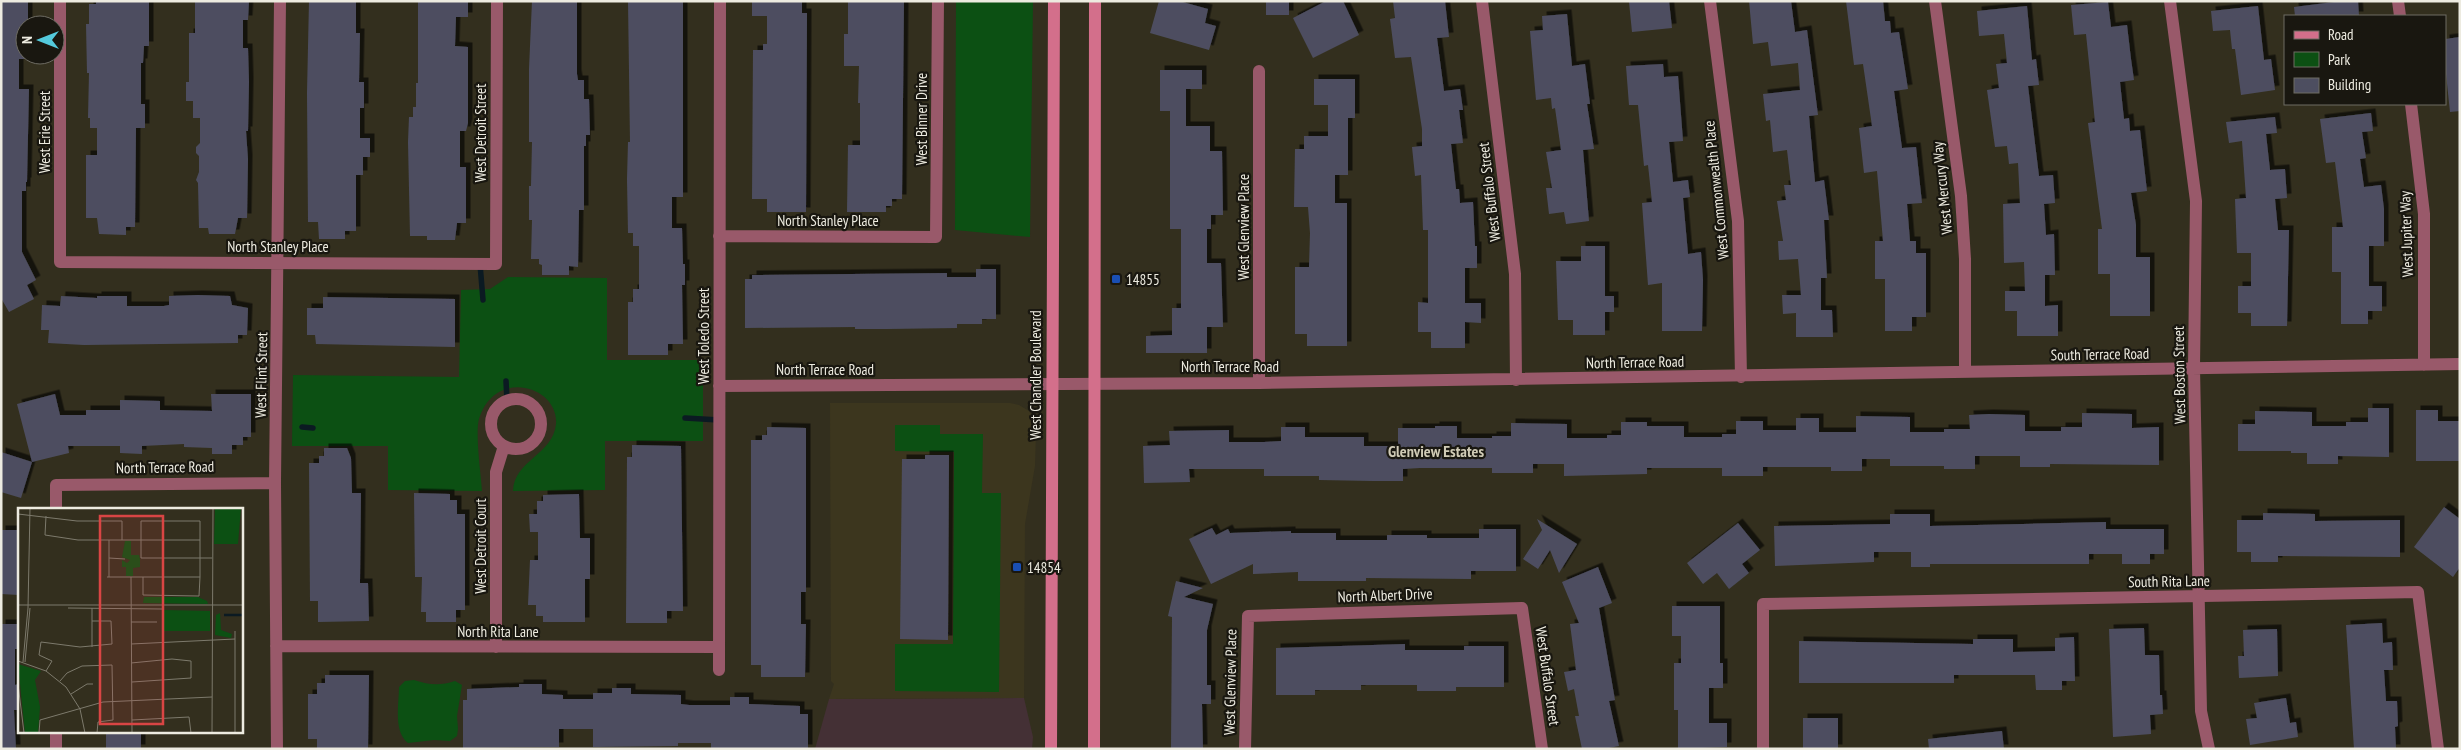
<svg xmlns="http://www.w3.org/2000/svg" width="2461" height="750" viewBox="0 0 2461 750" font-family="'PT Sans Narrow',sans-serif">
  <defs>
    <filter id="shadow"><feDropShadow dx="4.5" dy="-4.5" stdDeviation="0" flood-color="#0009"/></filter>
  </defs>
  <rect width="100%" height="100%" fill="#332f1e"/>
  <path fill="#443035" d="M1024,698L1033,737L1032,749H815L829,699Z"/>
  <path fill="#3c361e" d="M830,403H1010L1019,405L1029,411L1035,421L1036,434L1035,466L1025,524L1024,698L829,699L834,684L831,681Z"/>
  <path fill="#0c5013" d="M956,1H1033L1030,237L955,230Z
    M508,277L607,278V360H703V441H605V490L513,491C514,460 553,455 556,424C559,386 495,367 479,419C475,433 481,475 482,491L388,490V446H292L293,375L459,377L461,290L490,289Z
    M895,425H940V434H983L982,493H1001L999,692L895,691V644H953L954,452L895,451Z
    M414,680C429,685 440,686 455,681L462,685L457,716L458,729L457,736L450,741L434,740L408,743C393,731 399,704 399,687L405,681Z"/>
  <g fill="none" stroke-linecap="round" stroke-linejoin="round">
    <path stroke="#0b1a22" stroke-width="5.5" d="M480,264L483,300
      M506,381L507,400
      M685,418L719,420
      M302,427L313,428"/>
  </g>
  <path fill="#4d4e60" filter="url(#shadow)" d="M1,1H28V25H25V59H19V89H29L27,182H26V191H22V252L36,280L27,285L34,299L9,312L1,298Z
    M96,1L149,2V46H144L143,63H141V104H145V128H136L135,227H126V235L99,234L97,218H86V155H97V128H90V118H88L89,73H87L86,24H89V4H96Z
    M195,1H249L248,20H243V48H248L249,82L248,131H246L248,159L247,218H238L235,234H209L208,228H199L198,183L196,180L199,172V156L196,153V147L200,143V118H193V101H186V82H189V33H195Z
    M309,1H356V33H360L359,82H364V108H360V138H370V157H363V175H356V231H345V239H319L318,222H308L307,93Z
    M418,1H468V17H456L455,46L468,47V123L466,131H460V167H466V223H457L455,240H427V236H410L408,142L409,117H413V107H416V83H418Z
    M532,1H577V74L578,80H584V99H589L590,135H586V146H584V210H579L578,267L569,266V275H542V265L539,264V259H531L532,220H529V186H531L532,142H529V69Z
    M628,1L683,2V197H672V228H682L683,264H685V285H682L683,344H668V355H628V302H633V289H639V246H633V233H628L627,179L628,142H630Z
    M752,1H802V13H807L806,212H767V199H752L753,50H763V44H767V16H752Z
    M848,1H904L902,199H892V206H886V212H847L848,145H860V103H858L859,66H844V34H848Z
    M1159,1H1179L1208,9L1205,23L1216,26L1209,50L1150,33Z
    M1266,1H1289V15H1266Z
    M1326,1H1343L1359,35L1313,58L1293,18Z
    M1393,1H1445L1449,37L1437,38L1444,91L1460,89L1463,110H1459L1463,143L1451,144L1456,189H1459L1460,203L1473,202L1475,246H1477V268H1465V303H1481V323L1465,322V348H1431V332H1418V302L1428,303V230H1423L1421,175L1415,176L1412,147L1422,146V129L1411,57L1395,58L1390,19L1395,18Z
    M1669,1L1672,28L1632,32L1629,2Z
    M1749,1H1791L1795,32L1807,30L1818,115L1809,116L1815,182L1824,180L1829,220H1824L1827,278H1821V310H1832L1833,337H1796V313L1783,314L1782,295H1801L1798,259L1779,260L1778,241H1783L1777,201L1786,200L1784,185H1791L1787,150L1773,152L1770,120L1766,121L1763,94L1800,90L1798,63L1771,66L1768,42L1753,44Z
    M1846,1H1883L1885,21H1890L1891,33L1899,32L1908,89L1894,91L1902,148L1916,147L1922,203L1907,204L1910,241H1916V253H1926V317H1912V331H1885V279H1875V241H1883L1877,171L1864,173L1859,128L1872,126L1863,64L1854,65Z
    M2342,1H2358L2359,16H2295L2294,7Z
    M2108,2L2111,27L2127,25L2131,59L2134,80L2120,82L2124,119L2129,118L2130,131L2140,130L2147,191L2131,193L2136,225V257H2150V316H2110V274H2098V229H2102L2088,123L2095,122L2089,63L2086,34L2074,35L2071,5Z
    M2027,6L2032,60L2036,59L2039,85L2028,86L2039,176L2053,175L2055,203L2044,204L2046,235L2054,234L2055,275H2045V306L2058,305V336H2017V311H2005V291H2025L2024,262L2004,263L2003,204L2020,203L2018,163L2009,164L2007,146L1995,147L1987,90L1999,88L1996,64L2007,63L2004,34L1979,36L1977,11Z
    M2258,6L2264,60L2271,59L2275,90L2241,95L2235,49H2232L2230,30L2213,31L2211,11Z
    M1567,14L1572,66L1585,64L1590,104H1587L1594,149L1583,150L1589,221L1566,224L1564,212L1549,214L1546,188H1552L1546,152L1561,150L1555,108L1552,109L1551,98L1536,100L1530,31L1543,30L1542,16Z
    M2460,37V111L2450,112L2445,64V39Z
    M1663,64L1664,77L1678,76L1683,141L1669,142L1673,182L1688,180L1690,197L1683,198L1688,254L1701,252L1703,280L1702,331H1662V283L1648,285L1642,203L1652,202L1648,165L1644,166L1638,105H1629L1626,66Z
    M1160,70H1202V89H1186V126H1210V151H1222L1223,215H1211V229H1207V263H1221L1223,327H1207V353H1146V336L1172,335V308H1181V229H1170V111H1160Z
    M1314,79H1355V118H1348V175H1335V203H1347V346H1307V334H1295V267H1309L1310,233L1308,207H1294L1295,149H1304V136H1328V105H1314Z
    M2371,113L2373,131L2362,132L2366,158L2360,159L2364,187L2381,185L2384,209V246H2369V286H2382V311H2368V324H2341V272H2332V227H2343L2335,162L2326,163L2320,119Z
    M2275,117L2277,133L2266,134L2270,170L2285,169L2287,198L2275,199L2278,230H2289L2287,326H2251V313H2238V286H2251V253H2237L2235,199L2246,198L2242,141L2229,143L2226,122Z
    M1581,246H1605V296H1614V312H1605V335H1573V320H1558L1556,261H1581Z
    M976,269H996V319H982V324H957V328L887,329H855V327L745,328V279H752V275L947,273V277H976Z
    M198,295L230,296L232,305L248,308L247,335H238V343L84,345L48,343L49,330H41L42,305L60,306L61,296L97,298V296H127V306H164L169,305V296Z
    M323,297L455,299V347L316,344L315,335H307V308H323Z
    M55,394L60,415H86V410H120V400L160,401V410L212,411L211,394H251V437H243V445H232V454H212V448L184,447V444L142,446V454L120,453V446H68L69,453L32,462L21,498L1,492V452L32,462L17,404Z
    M2368,408H2389V457L2338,456V464H2307V453H2291V451H2238V424H2255V411L2312,412V426H2346V422H2368Z
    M2416,410H2438V421H2460V461H2416Z
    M2082,413L2132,414V428L2159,427V465L2050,464V467H2020V456H1975V469H1944V466H1890V459H1862V471H1831V467H1763V476H1722V468H1647V474L1564,476V464H1533V473H1492V468H1420L1403,469V481H1373L1319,480V476H1264V469H1189L1190,482L1144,483L1143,446L1170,445L1169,431L1229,430V442H1264L1281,441V427H1305V437H1364V446H1398V428H1435V426H1457V438H1492V436H1511V423L1567,424V438H1607V435H1621V422H1647V426H1684V437H1722V434H1736V421H1763V430H1796V418H1819V432H1856V416L1910,417V432H1944V429H1970L1969,415L1989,414L2025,415V431H2061V427H2082Z
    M767,427L806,428V592H801V624H806L805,677H761V665H751V440H762V435H767Z
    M632,445L681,446L683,611H667V623H626L627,457H632Z
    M324,448H347L351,458L352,493H361L360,583H368L369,621L318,622V601H310L309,463H319V456H324Z
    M925,455H949L948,640L900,639L902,459H925Z
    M414,493L450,494V500H457V514H465V610H456V622H426V612H421L422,577H415Z
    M579,494L580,538H590V579H585V622H543V616H536V605H528L530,560H538V532H530L529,514H537V501H543V495Z
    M2444,507L2460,519V567L2453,577L2414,547Z
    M2263,513L2315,514V521L2400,520V557L2278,556V562H2251V552H2237V520H2263Z
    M1890,514H1930V526L2106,522V529H2164V554H2150V564H2122V554H2089V564H1930V567H1911V552H1874V562L1775,566L1774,526L1890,524Z
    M1537,519L1577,544L1559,573L1550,550L1538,569L1523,559L1542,530Z
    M1738,523L1760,550L1742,564L1749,573L1729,589L1717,573L1703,584L1687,563Z
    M1212,528L1216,535L1228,529L1230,533L1291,531V533H1336V540H1387V535H1427V538H1479V529H1516V571H1471V579L1366,578V581H1298V572L1253,574V564L1211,584L1189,539Z
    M1,530H19V595L1,594Z
    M1598,567L1612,603L1599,608L1615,700L1609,701L1619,746L1604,749H1582L1575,716H1579L1574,689L1568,691L1564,672L1576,670L1570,624L1579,623L1562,582Z
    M1176,581L1203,588L1184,597L1213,604L1207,630V685H1211V704H1202L1203,749H1171L1172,617L1168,616Z
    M1672,606H1720V663H1723V688H1709V723H1727V747L1678,749V710H1674V663H1681V636H1672Z
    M2382,623L2383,643L2392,642L2393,670H2384L2386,701H2397L2398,726L2395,727L2396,749H2354L2346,625Z
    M1,624H19V649H15V685L19,684V710H14L16,749H1Z
    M2144,628L2145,655H2159L2160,695H2162L2163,714L2150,715L2151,734L2113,737L2109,629Z
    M2277,629L2278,676L2239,678L2238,656H2244L2243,630Z
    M2074,637L2075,681H2062V690H2036L2035,675H1954V683H1799V641L1973,644V639H2013V652L2055,651V638Z
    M1405,644V650H1464V646H1504V687H1456V691H1417V685H1361V690H1315V695H1276V648Z
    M325,675H369L368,749H317V739H308V694H317V683H325Z
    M519,684H542V694L563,695V699H593V693H612V688H631V694L681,695V704L689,705H730V697H749V704L800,706V714H808V749H711V743H678V746L593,747V729H559V747L463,748V700H467V689L519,687Z
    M2286,698L2290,723L2296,722L2298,737L2250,745L2246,719L2257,718L2254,703Z
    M1803,718H1838V749H1803Z
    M106,731H141V749H106Z
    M2002,731L2004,749H1929L1928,739Z"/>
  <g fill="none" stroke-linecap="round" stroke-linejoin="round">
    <path stroke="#99596a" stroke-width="12" d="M60,1V262L496,264L497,1
      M1482,1L1515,274L1516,380
      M1710,1L1738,221L1741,377
      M1935,1L1961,196L1965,259V372
      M2170,1L2196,201L2194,368L2201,711L2209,749
      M2398,1L2400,16
      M1259,71V383
      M2411,104L2424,214V365
      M719,236L936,237L938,1
      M719,386L1259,383L2460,364
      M491 424a25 25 0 1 1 50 0a25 25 0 1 1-50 0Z
      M56,509V485L275,483
      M276,646L719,647
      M496,647V472L504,446
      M719,670L720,1
      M56,731V749
      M277,749L275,483L280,1
      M1245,749L1248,616L1522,608L1542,749
      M1763,749V604L2418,592L2438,749"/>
    <path stroke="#d36f8b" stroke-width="12" d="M1051,749L1054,1
      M1094,749L1095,1"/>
  </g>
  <g fill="#1a4fb4" stroke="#191710" stroke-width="2">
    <rect x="1111" y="274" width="10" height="10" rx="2.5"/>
    <rect x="1012" y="562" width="10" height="10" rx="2.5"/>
  </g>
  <g text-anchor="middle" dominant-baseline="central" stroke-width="4.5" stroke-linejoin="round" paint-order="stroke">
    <g font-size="15" fill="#edebe0" stroke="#191710">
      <text transform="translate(921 119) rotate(-90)">West Binner Drive</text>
      <text transform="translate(44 132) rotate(-90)">West Erie Street</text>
      <text transform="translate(480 133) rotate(-90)">West Detroit Street</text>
      <text transform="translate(1942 188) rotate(-96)">West Mercury Way</text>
      <text transform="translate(1716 190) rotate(-96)">West Commonwealth Place</text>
      <text transform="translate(1489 192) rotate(-97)">West Buffalo Street</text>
      <text x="828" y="220">North Stanley Place</text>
      <text transform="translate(1243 227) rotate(-90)">West Glenview Place</text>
      <text transform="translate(2406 234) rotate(-92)">West Jupiter Way</text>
      <text x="278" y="246">North Stanley Place</text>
      <text transform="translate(703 336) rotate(-90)">West Toledo Street</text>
      <text transform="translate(2100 354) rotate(-1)">South Terrace Road</text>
      <text transform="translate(1635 362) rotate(-1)">North Terrace Road</text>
      <text x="1230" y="366">North Terrace Road</text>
      <text x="825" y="369">North Terrace Road</text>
      <text transform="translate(261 375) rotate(-89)">West Flint Street</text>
      <text transform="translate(1035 375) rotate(-90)">West Chandler Boulevard</text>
      <text transform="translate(2179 375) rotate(-91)">West Boston Street</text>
      <text transform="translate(165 467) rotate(-1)">North Terrace Road</text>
      <text transform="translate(480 546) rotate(-90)">West Detroit Court</text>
      <text transform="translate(2169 581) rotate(-1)">South Rita Lane</text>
      <text transform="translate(1385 595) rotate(-2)">North Albert Drive</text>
      <text x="498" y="631">North Rita Lane</text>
      <text transform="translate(1548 676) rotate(82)">West Buffalo Street</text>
      <text transform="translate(1230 682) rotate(-89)">West Glenview Place</text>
    </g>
    <g font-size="15" fill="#edebe0" stroke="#191710" text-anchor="start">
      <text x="1126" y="279">14855</text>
      <text x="1027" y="567">14854</text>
    </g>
    <g font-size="16" font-weight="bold" fill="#d0cbb6" stroke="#191710">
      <text x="1436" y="451">Glenview Estates</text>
    </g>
  </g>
  <g transform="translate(18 508)">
    <rect width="225" height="225" fill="#332f1e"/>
    <path d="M197,0H223L220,36H196ZM107,33H113V47H121L122,51V59L115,60V68H108V59H104V52L109,55L112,52L104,49ZM126,89H180L189,93L190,96L125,95ZM146,102L192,103V123H146ZM202,105L203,122L214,126L213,130L197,127L198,107ZM0,156L23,163L17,172L22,199L20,225H7Z" fill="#0c5013"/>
    <path fill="none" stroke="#0b1a22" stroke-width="2.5" d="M206,107H225"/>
    <path fill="none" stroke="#7d7a6c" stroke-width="1" d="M0,6L59,13H104V32M28,8L27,27L60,32H182M91,50L107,51M89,69H182M91,69V32M113,69L114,225M125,69V87L181,88L182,69V13H123V50H194M0,97H225M10,100L12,0M50,100L144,101M74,100V139M113,114H139M217,123V225M113,136L217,131M0,153L28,163L48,179L62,201L67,225M5,154L10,100M7,154L12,100M113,155L154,151L173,153V170L114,174M28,163L34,153L21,147L23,134L62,139L94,136L93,113H74M42,173L49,165L64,158L94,157L95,212L80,214L79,225M0,176L6,225M53,186L69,176H75M114,212L171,209L173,225M21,225L22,212L85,194L194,189M194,225L195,0"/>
    <path fill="#d94544" fill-opacity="0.15" stroke="#d94544" stroke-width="2.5" d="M82,8H145V216H82Z"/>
    <rect width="225" height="225" fill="none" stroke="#edebe0" stroke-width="2.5"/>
  </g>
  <rect width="2461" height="750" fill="none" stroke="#edebe0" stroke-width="5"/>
  <rect x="2284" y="15" width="162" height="90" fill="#191710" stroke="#6e6c63"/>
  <rect x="2294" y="31" width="25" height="8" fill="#d36f8b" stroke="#6e6c63"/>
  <text x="2328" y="40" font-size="15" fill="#edebe0">Road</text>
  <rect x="2294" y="52" width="25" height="15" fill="#0c5013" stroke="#6e6c63"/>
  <text x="2328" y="65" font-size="15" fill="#edebe0">Park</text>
  <rect x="2294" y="78" width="25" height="15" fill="#4d4e60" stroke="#6e6c63"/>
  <text x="2328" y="90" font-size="15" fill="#edebe0">Building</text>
  <g transform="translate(40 40) rotate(270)"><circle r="24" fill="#191710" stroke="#6e6c63"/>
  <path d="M0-4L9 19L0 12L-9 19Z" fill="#54cadc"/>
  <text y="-8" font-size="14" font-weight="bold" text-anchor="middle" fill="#edebe0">N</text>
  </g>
</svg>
